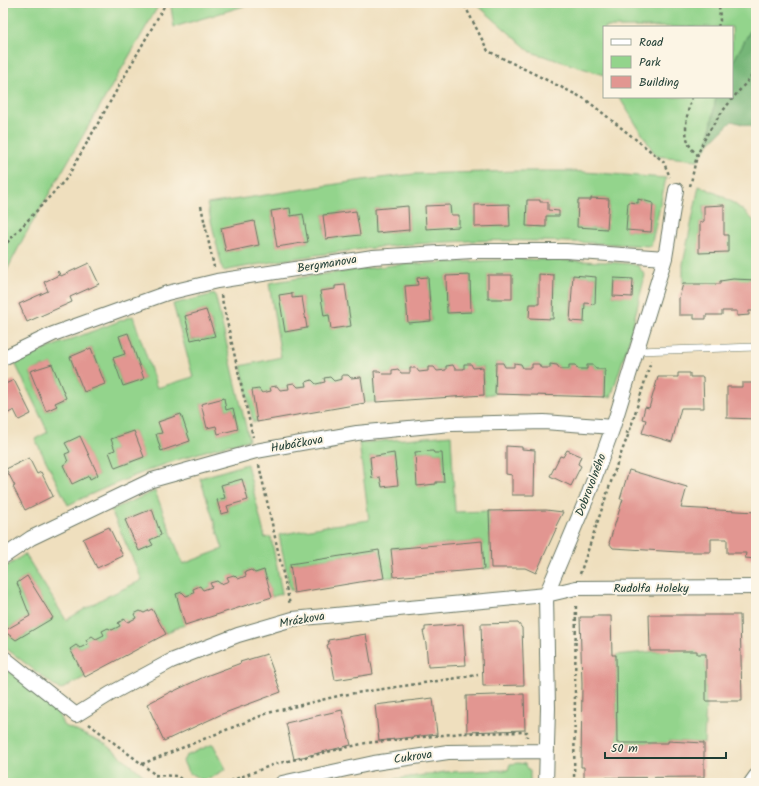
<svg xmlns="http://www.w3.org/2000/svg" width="759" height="786" viewBox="0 0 759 786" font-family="Kalam,sans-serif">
  <rect width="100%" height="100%" fill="#fcf5e5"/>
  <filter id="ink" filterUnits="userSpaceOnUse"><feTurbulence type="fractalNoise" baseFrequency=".025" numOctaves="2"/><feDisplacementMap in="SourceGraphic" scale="8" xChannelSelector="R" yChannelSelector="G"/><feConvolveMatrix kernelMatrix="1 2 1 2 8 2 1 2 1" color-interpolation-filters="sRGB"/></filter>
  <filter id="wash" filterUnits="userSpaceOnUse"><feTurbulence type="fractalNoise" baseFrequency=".012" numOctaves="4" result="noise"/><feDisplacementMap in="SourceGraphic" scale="16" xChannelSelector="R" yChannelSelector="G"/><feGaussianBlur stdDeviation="0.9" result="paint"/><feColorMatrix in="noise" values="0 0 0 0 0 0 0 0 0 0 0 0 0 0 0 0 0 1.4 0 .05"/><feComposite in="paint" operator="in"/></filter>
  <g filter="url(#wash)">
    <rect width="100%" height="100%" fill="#efdfbe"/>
    <path fill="#93d48c" stroke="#598860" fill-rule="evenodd" d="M3,3H160L24,237L3,278Z
      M174,3H254L174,27L171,7Z
      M475,3H756V20L732,64V27H604V75L531,52Z
      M619,97H716L708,145L698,160L656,156Z
      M520,171H570L666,178L651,246C591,243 530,239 469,241C386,244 304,255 223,271L207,204L363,180L414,174ZM591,198L609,199L607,229L577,227L578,200H591ZM638,199L653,203L651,232L626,230L629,202L638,203ZM527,200H540V202H548V210L559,211V216H546V227L527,226ZM509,204V226H475V205ZM450,205L451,215L425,206ZM408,207L409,230L377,233L375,209ZM290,208L291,216L303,214L308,242L277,246L271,211ZM356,211L359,235L326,239L323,215ZM253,221L259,245L226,252L221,229Z
      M699,186C723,195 738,204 756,223V280L721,281L720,284H683V264ZM703,206H724V235L728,236V252L699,253L700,222H704Z
      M521,259L606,262L631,264L638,266L645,275L629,341L611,397H604L605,369H596L593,365H587V369H578L575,365H569V369H560L557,365L550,364V368H541L539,364H533L532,368H523L521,364L514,363V367H505L503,363H496L495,394L484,395L483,367L473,368L471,364L464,369H455L453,365L446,366V370L437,371L434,367H428V371L419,372L416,368H410V373H401L398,369L392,370V374H383L380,371H374L376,402L365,403L361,377L351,378L348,375L342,376V379L334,381L330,377L324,378L325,382L316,384L312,380L306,382L307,386L298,387L294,383L288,384L289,389L280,390L277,386L270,388L271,391L262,393L259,389L257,422H253L241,366L281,357L269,283L311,276L393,265ZM470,275L471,312L447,313L446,276ZM488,275H512V298L488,299ZM539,275H554L553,319L530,318V304H539ZM573,275L596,277L595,304L585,303L584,322L570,321ZM428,277L431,321L408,323L405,286L418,285L417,278ZM614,278L633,279L632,296H613ZM345,285L351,326L331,329L329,315L324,316L320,291L335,289V286ZM292,294V298L302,297L307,328L285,332Z
      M215,294L249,440C234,444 217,447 202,452C156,466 112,484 68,505L35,439L48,432L15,363L56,345L133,316L157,388L193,377L173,304ZM206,310L209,321H211L215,336L200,339V338L191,340L185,316ZM128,333L144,379L123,386L113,359L125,354L119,337ZM91,348L105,383L84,392L70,357ZM52,364L66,398L55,403L57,407L46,411L30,372L43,366L44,367ZM224,399L226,410L233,408L238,429L218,434L216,426L207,428L201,404ZM181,414L190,441L161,451L156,435L162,433L159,421ZM134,431L144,457L116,468L109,452L115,450L111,439ZM80,437L98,475L90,479L89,476L72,483L63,465L68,462L65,454L70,452L65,443Z
      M451,435L455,512L489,511L491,568L484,569L482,541L392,549L394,577L384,578L379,550L290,564L294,590H290L279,535L326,526L369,520L359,443ZM433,451L434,453H442L444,481L436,482V484L418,486L415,452ZM394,453L398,485L382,487L380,477H372L370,457Z
      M247,464L265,538L271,537L282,593L272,597L264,570L255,573L251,570L245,572L246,576L238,579L234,575L228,577L229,581L221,584L217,581L210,583L212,587L203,590L199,586L193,589L194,593L186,596L182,592L176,594L185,625L175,628L166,634L152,609L144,613L140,611L134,614L136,618L128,622L124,619L118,623L120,626L112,630L108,628L102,631L104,635L96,639L92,636L86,640L88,644L80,648L76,645L70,648L85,677L60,690L3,646V569L25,554L66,620L102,599L142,580L111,510L155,491L183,564L223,549L200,478ZM242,479L248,500L227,506L229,512L221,514L217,500L225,498L221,485ZM152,509L161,535L150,540L153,545L139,551L125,520ZM27,576L53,618L16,640L4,631L30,616L17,583Z
      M669,650L697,651V654H706V701L704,743L669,741L668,743H617L616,655Z
      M3,666L56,707L63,725L107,745L153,783H3Z
      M213,744L226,769L212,777L202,780L188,772L183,761L186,756Z
      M518,763L525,764L530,771V783H368L445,772L508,770L510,764Z"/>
    <path fill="#76b678" stroke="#4a7a56" d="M756,20V128L732,121L708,145L716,97H732V64Z"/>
    <g id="blocks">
      <path fill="#e29691" d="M591,198L609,199L607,229L577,227L578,200H591Z
        M638,199L653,203L651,232L626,230L628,202L638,203Z
        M527,200H540V202H548V210L559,211V216H546V227L526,226Z
        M509,204L510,226L475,227V205Z
        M450,205L451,215H459V227L426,229L425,206Z
        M724,205V235H728V252L699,253V235H700V222H704V206Z
        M408,206L409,230L376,233L375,209Z
        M290,208L291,216L303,214L308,242L277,247L271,211Z
        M356,211L360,235L326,239L323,215Z
        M254,221L259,245L226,252L221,228Z
        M89,263L99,284L70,297L72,302L27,322L19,304L48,291L44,282L59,275L57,272L58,271L61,276Z
        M539,274L554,275L553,319L529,318L530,304H539Z
        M470,275L471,312L447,313L446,276Z
        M488,275H512V299H488Z
        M573,275L596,277L595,304L585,303L584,322L570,321Z
        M428,277L431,321L408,323L405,286L418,285L417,278Z
        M614,278L633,279L632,297L613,296Z
        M733,279L756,280V311H749V315L737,316V311H722V315H706V319H694V315H679V298L683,284H720V281Z
        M345,285L351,326L331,329L329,315L324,316L320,291L335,289V286Z
        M292,293V298L302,297L307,328L285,332L279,295Z
        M206,310L215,336L200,339V338L191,340L185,316Z
        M128,333L144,379L123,386L113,358L125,354L119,336Z
        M91,348L105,384L84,392L70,357Z
        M496,363H503L505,367H514V363L521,364L523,368H532V364H539L541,368H550V364L557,365L560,369H569V365H575L578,369H587V365H593L596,369H605L604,397L495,394Z
        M52,364L66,398L55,403L57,406L46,411L30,371Z
        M464,364H471L473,368L483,367L484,395L376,402L374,371H380L383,374H392V370L398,369L401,373H410V368H416L419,372L428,371V367H434L437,371L446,370V366L453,365L455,369H464Z
        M678,373H690V377H703L704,408H681L672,442L642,433L646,420L642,419L645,407L649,408L658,377H678Z
        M342,375H348L351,378L361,377L365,403L257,422L252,390L259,389L262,393L271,391L270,387L277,386L280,390L289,389L288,384L294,383L298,387L307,386L306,382L312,380L316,384L325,382L324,378L330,377L334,381L342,379Z
        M14,380L31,414L19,420L14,410L3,416V385Z
        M742,383H755V387H756V419L727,418V387H742Z
        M224,398L226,410L233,408L238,429L218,434L216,426L207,428L201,404Z
        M181,414L190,441L161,451L156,434L162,433L158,422Z
        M134,431L144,457L115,468L109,452L115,450L111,439Z
        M80,436L98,475L90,479L89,476L72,484L63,465L68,462L65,454L70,452L65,443Z
        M506,446L522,447V449L535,450L534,495H512V475L506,474Z
        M567,450L581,456L578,464L581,466L571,486L550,476L560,456L563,457Z
        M433,451L434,453H442L444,482H436V484L417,486L415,452Z
        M394,453L398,485L382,487L380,477L372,478L370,457Z
        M29,458L37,474L41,472L53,496L25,510L13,487L15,486L6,469Z
        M629,470L687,487L681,508L756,512V559L745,558L746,553H727V539H711V552H679L613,548L609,543L623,499H620Z
        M242,479L248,500L227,506L229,512L221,514L217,500L225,498L221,485Z
        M152,509L161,535L150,540L153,545L139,551L125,520Z
        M546,510L563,512L556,526L557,527L536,573L525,568H491L489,511Z
        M109,527L123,556L97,568L83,539Z
        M482,541L484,569L394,577L391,549Z
        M379,550L384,578L294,593L290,564Z
        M251,570L255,573L264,570L272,597L185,625L176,594L182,592L186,596L194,593L193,589L200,586L203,590L212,587L210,583L217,581L221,584L229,581L227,577L234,575L238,579L246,576L245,572Z
        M27,576L53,618L16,640L4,631L30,616L17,583Z
        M152,609L166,634L85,677L70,649L76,645L80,648L88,644L86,640L92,636L96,639L104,635L102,631L108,628L112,630L120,626L118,623L124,619L128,622L136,618L134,614L140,611L144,613Z
        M649,615H740L742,701H706V654H697V651H650Z
        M593,616H611L612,655H616L617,743H668V741L704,743V777L584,778V767H581L582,684L580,617H593Z
        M518,623L522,628L524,685L483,686L481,624Z
        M463,624L466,665L428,667L426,644L423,631H425V627Z
        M366,634L373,674L335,680L331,658L327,645L329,644L328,640Z
        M267,654L281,692L222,714L164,741L147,704L172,691V692L206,676L241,663L240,662Z
        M524,694L525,730L467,732L466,696Z
        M433,698L437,734L379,741L375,705Z
        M342,710L351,745L294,759L286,723Z"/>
    </g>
  </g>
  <g filter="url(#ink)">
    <use href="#blocks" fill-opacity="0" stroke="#687664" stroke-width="1"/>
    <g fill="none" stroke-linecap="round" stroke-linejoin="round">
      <g stroke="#687664" stroke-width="8">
        <path id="service" d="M638,351L756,347"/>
      </g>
      <g stroke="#687664" stroke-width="16">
        <path id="minor" d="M3,358L53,334L167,293L217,281L373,257L472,251H566L665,258
          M3,557L31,538L152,480L256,451L357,433L451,424L544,422L613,427
          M3,657L76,715L110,694L171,661L238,635L293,619L546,595L576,588L756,587
          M282,783L374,763L448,752L547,751
          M546,783L548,708L546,595L589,493L613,427L665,258L676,190
          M751,783L756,776"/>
      </g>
      <path stroke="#687664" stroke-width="2.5" stroke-dasharray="3 3" stroke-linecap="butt" d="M459,3L466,8L488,51L585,99L663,161L670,177
        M718,27L720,21L719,3
        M692,97C687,112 682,134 691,148C692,150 696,153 698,155
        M690,186C693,176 694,164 698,154C710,122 735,96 756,71
        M201,206L214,267
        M3,247L67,178L166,3
        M221,295L253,437
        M626,432L629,433L651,361
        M259,465L290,605
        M580,574L617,464L629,433
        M89,724L142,764L165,783
        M142,764L268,713L342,695L478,675
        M155,775L177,776L186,783
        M225,783L275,764L366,743L462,733L527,732V737
        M574,783L576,603"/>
      <use href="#service" stroke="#fff" stroke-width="7"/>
      <use href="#minor" stroke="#fff" stroke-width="14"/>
    </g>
  </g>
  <g text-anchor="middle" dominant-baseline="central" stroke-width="4" stroke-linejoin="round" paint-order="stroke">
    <g font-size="12" fill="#1f3d34" stroke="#fcf5e5">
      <text transform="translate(327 264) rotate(-9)">Bergmanova</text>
      <text transform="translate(297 444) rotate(-10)">Hubáčkova</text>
      <text transform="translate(591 485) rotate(-69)">Dobrovolného</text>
      <text x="651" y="588">Rudolfa Holeky</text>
      <text transform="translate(302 620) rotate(-10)">Mrázkova</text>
      <text transform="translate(413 757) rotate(-8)">Cukrova</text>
    </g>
  </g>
  <rect width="759" height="786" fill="none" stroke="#fcf5e5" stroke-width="16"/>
  <rect x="603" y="26" width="130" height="72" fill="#fcf5e5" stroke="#a4ab9e"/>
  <rect x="611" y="39" width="20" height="6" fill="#ffffff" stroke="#a4ab9e"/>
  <text x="639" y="46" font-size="12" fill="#1f3d34">Road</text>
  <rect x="611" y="56" width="20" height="12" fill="#93d48c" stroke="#a4ab9e"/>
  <text x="639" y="66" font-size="12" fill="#1f3d34">Park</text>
  <rect x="611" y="76" width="20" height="12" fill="#e29691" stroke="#a4ab9e"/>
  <text x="639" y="86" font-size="12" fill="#1f3d34">Building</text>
  <path d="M605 752v6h121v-6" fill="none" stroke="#1f3d34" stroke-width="2"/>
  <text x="611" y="752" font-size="12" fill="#1f3d34" stroke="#fcf5e5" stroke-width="3" paint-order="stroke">50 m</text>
</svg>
